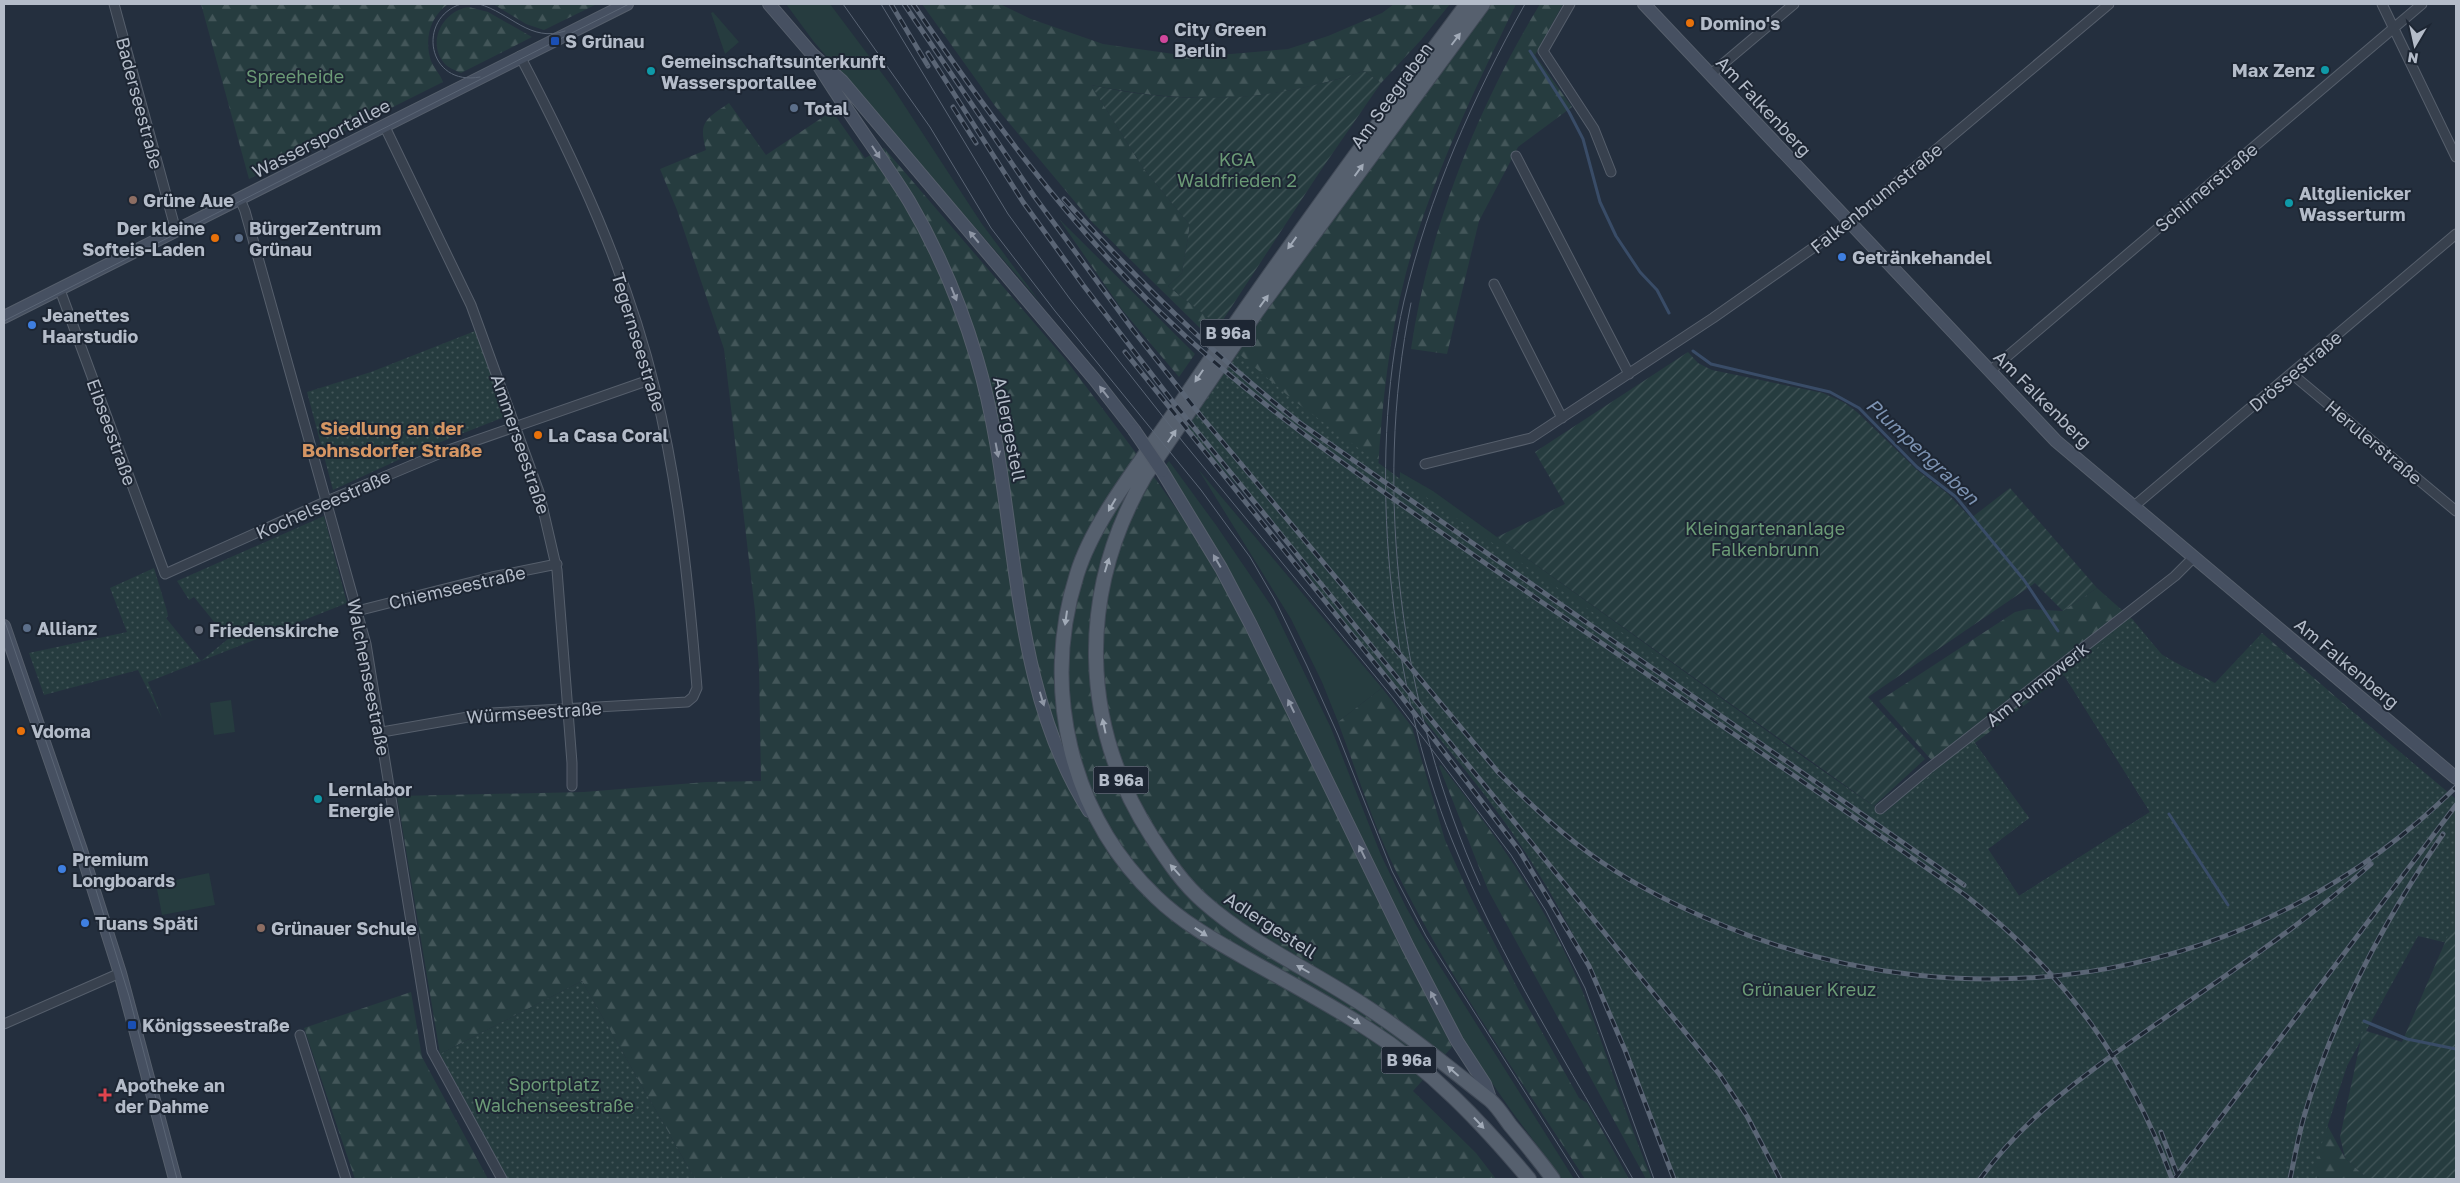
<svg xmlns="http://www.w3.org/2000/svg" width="2460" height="1183" viewBox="0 0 2460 1183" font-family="'Golos Text',sans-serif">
  <defs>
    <pattern id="forest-firs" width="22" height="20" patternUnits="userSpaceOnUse" patternTransform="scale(1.25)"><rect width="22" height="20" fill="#263c3f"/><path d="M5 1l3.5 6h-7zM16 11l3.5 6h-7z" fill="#435659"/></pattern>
    <pattern id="park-dots" width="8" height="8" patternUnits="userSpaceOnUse" patternTransform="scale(1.25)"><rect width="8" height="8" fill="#263c3f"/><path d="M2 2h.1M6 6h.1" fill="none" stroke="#435659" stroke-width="1.8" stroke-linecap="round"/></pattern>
    <pattern id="garden-furrows" width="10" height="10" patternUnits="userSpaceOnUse" patternTransform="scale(1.25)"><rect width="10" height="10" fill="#263c3f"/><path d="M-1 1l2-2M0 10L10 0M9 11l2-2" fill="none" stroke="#435659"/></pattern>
  </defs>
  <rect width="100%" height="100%" fill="#242f3e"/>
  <path fill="#263c3f" d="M786,4H830L893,88L982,224L1040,302L814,42Z
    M713,12L739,42L725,54L711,13Z
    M1169,461L1216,525L1274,610L1331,728L1381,855L1406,907L1438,963L1574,1179H1562L1510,1109L1467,1047L1428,976L1260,627L1233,578L1166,465Z
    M1198,469L1382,688L1338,722L1322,682L1291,619Z
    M1400,472L1433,491L1884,815L1399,488Z
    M231,700L235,732L214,735L210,703Z
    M209,873L215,905L162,915L156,884Z"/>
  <path fill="url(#forest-firs)" fill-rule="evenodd" d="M201,4H448C430,17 424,39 431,61C434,68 440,74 443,82L249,179Z
    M493,4H597L544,30L526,24Z
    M922,4H1000L1031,19L1103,44L1195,57L1288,49L1328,36L1382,13L1394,4H1450L1421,40L1381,83L1364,71C1268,103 1190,105 1091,85L1143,168L1190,225L1182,273L1168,286L1213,321L1205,333L1091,221L995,106Z
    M1491,4H1516C1474,91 1431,179 1406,273C1389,337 1382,404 1378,471L1279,400L1230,357Z
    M1540,4H1563L1535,55L1572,107L1518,147L1479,221L1447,354L1411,349C1428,231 1478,106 1540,4Z
    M469,7L488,12L532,37L461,73C455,70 448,68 444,63C426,41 444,10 469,7Z
    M729,103L766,155L832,111L865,158L884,148L1066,360L1157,481L1198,540L1247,631L1374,892L1452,1047L1413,1091L1476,1153L1496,1179H695L582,981L440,1054L397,796L584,792L706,782L761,781L759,669L755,611L724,349L677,210L660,169L706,150C698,122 706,119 729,103Z
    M1059,219L1195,354L1179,377L1123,311Z
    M2097,588L2132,619L2164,657L2215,683L2262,633L2441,788L2124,961L1880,819L1935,764L1879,701L2015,612L2028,609L2063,611ZM2064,675L2150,812L2019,896L1988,849L2029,818L1975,743Z
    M1382,688L1412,727L1445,840L1469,894L1519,991L1579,1098L1587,1103L1629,1179H1585C1520,1079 1451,980 1397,873C1373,825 1357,772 1338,722Z
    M1441,765C1496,835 1548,908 1582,990C1607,1053 1626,1117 1652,1179H1646L1488,890L1439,766Z
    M411,992L422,1057L488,1179H355L304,1028Z
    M2325,1121L2345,1158L2368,1179H2305Z"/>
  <path fill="url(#park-dots)" d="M475,331L507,416L420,450L333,490L307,392L371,372Z
    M1238,353L1293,400L1407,484L1884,813L1973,741L2029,818L1988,849L2019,896L2150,812L2064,675L2132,619L2161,654L2216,686L2261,635L2456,799V945L2418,936L2347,1066L2322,1143L2313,1179H1676C1632,1058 1585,938 1511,831C1459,757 1397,690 1340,619C1318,591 1299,559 1276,531C1248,495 1216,463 1185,429Z
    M324,516L347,603L148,682L162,718L138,670L44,695L29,653L127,632L110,588L154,568L167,611L168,616L166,618L201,661L228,639L194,597L189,600L177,581Z
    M582,981L695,1179H508L440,1054Z"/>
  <path fill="url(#garden-furrows)" d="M1364,71L1381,83L1319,173L1219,326L1168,286L1182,273L1190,225L1143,168L1091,85C1186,106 1271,102 1364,71Z
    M1688,352L1698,363L1712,370L1823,393L1845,403L1857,412L1917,470L1947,493L1971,518L2010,488L2097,588L2063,611L2035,583L1868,697L1925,759L1874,806L1497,537L1565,504L1535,452Z
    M2452,926L2456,928V1179H2368L2345,1158L2340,1137L2363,1030L2402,1042Z"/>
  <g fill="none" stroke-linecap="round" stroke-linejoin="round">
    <path stroke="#394c67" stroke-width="3" d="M1530,51L1569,112L1583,139L1600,202L1616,236L1640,272L1657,290L1669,313
      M1693,351L1711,364L1830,392L1859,408L1917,467L1956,497L2024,580L2058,631
      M2169,814L2228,905
      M2364,1021L2407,1039L2456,1049"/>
    <g stroke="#565f6c" stroke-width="11">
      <path id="street" d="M114,4L176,231
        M1570,4L1543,51L1594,129L1611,172
        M2382,4L2456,157
        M1711,74L1794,4
        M384,125L471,305L539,492L557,570L572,763V786
        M1516,156L1629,374
        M240,199L245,211L366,644L432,1051L502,1179
        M1494,284L1562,418
        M60,290L165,574L327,501L443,452L652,379
        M1990,371L2422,4
        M2292,374L2456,511
        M1425,464L1531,438L1713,318L1850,222L2109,4
        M2133,507L2456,234
        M357,611L492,577L557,564
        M382,732L491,713L687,702L693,697L697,688C689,588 679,487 655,389C627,272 576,163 520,56
        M1880,809L1928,769L2175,576L2193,558
        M4,1024L120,973
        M300,1035L346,1179"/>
    </g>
    <g stroke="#565f6c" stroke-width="14">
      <path id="secondary" d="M769,4L812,54L842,81L1095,380L1134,430
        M1644,4L2056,441L2456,778
        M812,54C841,105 878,151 909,201C938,250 961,305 977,359C1021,507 1004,677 1089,811
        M4,317L627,4
        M1162,471L1221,568L1251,625L1408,947L1457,1041L1485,1084L1491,1101
        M4,626L81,850L120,973L175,1179"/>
    </g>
    <g stroke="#414a57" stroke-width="16">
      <path id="primary" d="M1467,4C1367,138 1268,273 1175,412C1142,461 1094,519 1077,574C1041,687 1069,814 1156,897C1185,925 1221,944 1256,964C1294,985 1332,1006 1368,1029C1430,1068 1482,1123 1529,1179
        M1483,4L1257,311L1145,476C1078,592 1079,724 1152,837C1167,860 1183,884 1204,902C1247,940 1298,964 1346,994C1397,1025 1443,1063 1490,1100C1498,1107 1504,1117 1510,1125C1525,1143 1540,1161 1553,1179"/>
    </g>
    <use href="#street" stroke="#38414e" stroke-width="9"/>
    <use href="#secondary" stroke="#465061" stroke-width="12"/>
    <use href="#primary" stroke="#56606e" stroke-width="14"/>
    <path stroke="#5a6575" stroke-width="1" d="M461,4C416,18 427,87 480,77
      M479,4C511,13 530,43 565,31
      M843,4L930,127L991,228L1055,311L1201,490L1250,557L1275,600L1307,666L1338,735L1392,871L1426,936L1580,1179
      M881,4L1008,214L1070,299L1183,442L1394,699L1511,855L1546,911L1585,988L1654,1179
      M1525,4C1473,97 1429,196 1404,301C1366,465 1389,685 1452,840C1499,957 1571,1070 1633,1179
      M1411,303C1372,492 1401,711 1480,885
      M4,321L629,4
      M4,619L87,861L129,996L177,1179"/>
    <g stroke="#5a6575" stroke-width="5">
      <path id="rail" d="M891,4L928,66
        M904,4L1034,196L1133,330L1201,416L1498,772C1531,805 1564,837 1603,863C1640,888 1681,908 1722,925C1974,1030 2260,981 2456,787
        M913,4C988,114 1066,221 1162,314C1266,415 1387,494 1505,577C1659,682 1813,788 1965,895C2064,972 2129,1061 2172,1179
        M928,53L1023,202L1083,285L1170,398L1720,1075L1747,1116L1780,1179
        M953,107L976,143
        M1064,199C1137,280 1213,355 1300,423L1964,885
        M1125,352L1398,692L1519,850L1589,966L1625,1050L1674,1179
        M2161,1132L2177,1174
        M2175,1178L2456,805
        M1980,1179C2027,1115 2084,1075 2149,1029C2224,976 2302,926 2371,864
        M2290,1179C2294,1160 2298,1139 2303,1120C2332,1018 2383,922 2443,834"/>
    </g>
    <use href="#rail" stroke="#1d2633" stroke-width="3" stroke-dasharray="9" stroke-linecap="butt"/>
    <g stroke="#565f6c" stroke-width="14" stroke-linecap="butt">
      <path id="secondary-bridge" d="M1134,430L1162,471"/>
    </g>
    <use href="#secondary-bridge" stroke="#465061" stroke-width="12"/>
  </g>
  <defs><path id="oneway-solid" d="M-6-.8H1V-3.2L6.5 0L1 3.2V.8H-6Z" transform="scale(1.25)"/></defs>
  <g fill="#a1aab7">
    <use href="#oneway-solid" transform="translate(1456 39) rotate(-53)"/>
    <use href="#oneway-solid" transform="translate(1359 170) rotate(-54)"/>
    <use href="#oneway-solid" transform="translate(1292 243) rotate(126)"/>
    <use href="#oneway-solid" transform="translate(1264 301) rotate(-54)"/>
    <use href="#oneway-solid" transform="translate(1199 376) rotate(124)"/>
    <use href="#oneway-solid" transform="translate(1172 436) rotate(-56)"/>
    <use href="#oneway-solid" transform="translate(1112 505) rotate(120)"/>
    <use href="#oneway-solid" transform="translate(1107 565) rotate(-73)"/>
    <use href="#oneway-solid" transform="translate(1066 618) rotate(98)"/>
    <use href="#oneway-solid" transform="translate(1104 726) rotate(-102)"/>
    <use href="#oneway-solid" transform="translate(1175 870) rotate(-132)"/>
    <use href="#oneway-solid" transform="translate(1201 932) rotate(33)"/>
    <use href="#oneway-solid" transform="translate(1303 969) rotate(-150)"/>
    <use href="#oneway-solid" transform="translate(1354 1020) rotate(31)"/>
    <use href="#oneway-solid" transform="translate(1453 1071) rotate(-139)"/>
    <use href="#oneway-solid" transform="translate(1479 1123) rotate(47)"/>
  </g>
  <g fill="#8e96a5">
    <use href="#oneway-solid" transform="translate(876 152) rotate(57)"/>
    <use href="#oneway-solid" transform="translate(974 237) rotate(-130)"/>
    <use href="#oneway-solid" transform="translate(954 294) rotate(68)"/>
    <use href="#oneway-solid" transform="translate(1104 392) rotate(-128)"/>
    <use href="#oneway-solid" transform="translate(997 450) rotate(79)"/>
    <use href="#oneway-solid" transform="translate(1217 561) rotate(-120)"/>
    <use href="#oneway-solid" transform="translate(1042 699) rotate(73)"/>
    <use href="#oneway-solid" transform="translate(1291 706) rotate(-116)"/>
    <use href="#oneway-solid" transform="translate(1362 852) rotate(-116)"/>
    <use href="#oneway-solid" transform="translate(1434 998) rotate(-118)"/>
  </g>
  <g fill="#e8710a" stroke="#1d2633" stroke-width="2">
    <circle cx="1690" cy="23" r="5"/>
    <circle cx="215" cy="238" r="5"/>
    <circle cx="538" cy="435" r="5"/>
    <circle cx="21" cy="731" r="5"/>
  </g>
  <circle fill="#d1479c" stroke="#1d2633" stroke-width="2" cx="1164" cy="39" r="5"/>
  <g fill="#1a4fb4" stroke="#1d2633" stroke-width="2">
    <rect x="550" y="36" width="10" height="10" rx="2.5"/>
    <rect x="127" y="1020" width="10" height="10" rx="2.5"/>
  </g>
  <g fill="#0f9aa8" stroke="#1d2633" stroke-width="2">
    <circle cx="2325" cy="70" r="5"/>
    <circle cx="651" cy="71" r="5"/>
    <circle cx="2289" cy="203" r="5"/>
    <circle cx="318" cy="799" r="5"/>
  </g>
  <g fill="#5c6f8a" stroke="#1d2633" stroke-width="2">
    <circle cx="794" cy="108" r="5"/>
    <circle cx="239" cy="238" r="5"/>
    <circle cx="27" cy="628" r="5"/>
  </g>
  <g fill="#8d6e63" stroke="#1d2633" stroke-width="2">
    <circle cx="133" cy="200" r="5"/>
    <circle cx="261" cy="928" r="5"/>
  </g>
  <g fill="#3f7fe0" stroke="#1d2633" stroke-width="2">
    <circle cx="1842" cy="257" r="5"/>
    <circle cx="32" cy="325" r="5"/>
    <circle cx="62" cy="869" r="5"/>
    <circle cx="85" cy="923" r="5"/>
  </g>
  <circle fill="#6b7280" stroke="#1d2633" stroke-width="2" cx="199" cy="630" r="5"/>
  <path fill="#e0444e" stroke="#1d2633" stroke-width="2" d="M102.5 1087.5h5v5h5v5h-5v5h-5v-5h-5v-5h5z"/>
  <g text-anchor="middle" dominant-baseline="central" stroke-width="4" stroke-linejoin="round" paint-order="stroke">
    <g fill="#1d2633" stroke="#878f9c" stroke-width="1">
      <rect x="1200.5" y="319.5" width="55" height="27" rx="4"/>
      <rect x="1093.5" y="766.5" width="55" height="27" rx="4"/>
      <rect x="1381.5" y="1046.5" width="55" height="27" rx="4"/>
    </g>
    <g font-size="16" font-weight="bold" fill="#b4bcc9">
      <text x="1228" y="333">B 96a</text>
      <text x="1121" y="780">B 96a</text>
      <text x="1409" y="1060">B 96a</text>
    </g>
    <g font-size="18" font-weight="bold" fill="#b4bcc9" stroke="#1d2633" text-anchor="start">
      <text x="1700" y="23">Domino's</text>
      <text x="1174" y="29">City Green<tspan x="1174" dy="21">Berlin</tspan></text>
      <text x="565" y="41">S Grünau</text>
      <text x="661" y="61">Gemeinschaftsunterkunft<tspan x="661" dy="21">Wassersportallee</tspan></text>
      <text x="2315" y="70" text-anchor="end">Max Zenz</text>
      <text x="804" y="108">Total</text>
      <text x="2299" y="193">Altglienicker<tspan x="2299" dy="21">Wasserturm</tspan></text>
      <text x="143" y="200">Grüne Aue</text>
      <text x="205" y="228" text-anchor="end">Der kleine<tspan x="205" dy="21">Softeis-Laden</tspan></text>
      <text x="249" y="228">BürgerZentrum<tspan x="249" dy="21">Grünau</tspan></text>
      <text x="1852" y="257">Getränkehandel</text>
      <text x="42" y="315">Jeanettes<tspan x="42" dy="21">Haarstudio</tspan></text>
      <text x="548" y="435">La Casa Coral</text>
      <text x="37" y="628">Allianz</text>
      <text x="209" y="630">Friedenskirche</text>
      <text x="31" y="731">Vdoma</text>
      <text x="328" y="789">Lernlabor<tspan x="328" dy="21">Energie</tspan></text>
      <text x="72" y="859">Premium<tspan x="72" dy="21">Longboards</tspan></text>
      <text x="95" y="923">Tuans Späti</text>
      <text x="271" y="928">Grünauer Schule</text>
      <text x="142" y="1025">Königsseestraße</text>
      <text x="115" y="1085">Apotheke an<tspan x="115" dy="21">der Dahme</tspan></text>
    </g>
    <g font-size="18" fill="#6b9a76" stroke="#1d2633">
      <text x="295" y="76">Spreeheide</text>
      <text x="1237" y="159">KGA<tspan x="1237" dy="21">Waldfrieden 2</tspan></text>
      <text x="1765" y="528">Kleingartenanlage<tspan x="1765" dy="21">Falkenbrunn</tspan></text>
      <text x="1809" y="989">Grünauer Kreuz</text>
      <text x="554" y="1084">Sportplatz<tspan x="554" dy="21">Walchenseestraße</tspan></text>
    </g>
    <g font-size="18" fill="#b4bcc9" stroke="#1d2633">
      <text transform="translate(1391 95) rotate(-54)">Am Seegraben</text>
      <text transform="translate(140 103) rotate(75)">Baderseestraße</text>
      <text transform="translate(1764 106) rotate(47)">Am Falkenberg</text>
      <text transform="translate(321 138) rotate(-27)">Wassersportallee</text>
      <text transform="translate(2206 187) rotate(-40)">Schirnerstraße</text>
      <text transform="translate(1876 198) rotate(-39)">Falkenbrunnstraße</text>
      <text transform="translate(639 342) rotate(73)">Tegernseestraße</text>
      <text transform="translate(2295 371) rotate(-40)">Drössestraße</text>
      <text transform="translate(2043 399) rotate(45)">Am Falkenberg</text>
      <text transform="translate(1010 429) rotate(79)">Adlergestell</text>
      <text transform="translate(112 432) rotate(70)">Eibseestraße</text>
      <text transform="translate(2374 442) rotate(40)">Herulerstraße</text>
      <text transform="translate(521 444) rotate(71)">Ammerseestraße</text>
      <text transform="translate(323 504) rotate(-24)">Kochelseestraße</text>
      <text transform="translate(457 587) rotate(-13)">Chiemseestraße</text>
      <text transform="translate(2347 663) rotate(40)">Am Falkenberg</text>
      <text transform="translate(369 677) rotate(79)">Walchenseestraße</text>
      <text transform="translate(2037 684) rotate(-38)">Am Pumpwerk</text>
      <text transform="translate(534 712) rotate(-4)">Würmseestraße</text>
      <text transform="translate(1271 925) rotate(33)">Adlergestell</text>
    </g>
    <g font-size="19" font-weight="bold" fill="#d59563" stroke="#1d2633">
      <text x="392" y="427">Siedlung an der<tspan x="392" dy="22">Bohnsdorfer Straße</tspan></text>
    </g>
    <g font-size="19" font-style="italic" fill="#7c92b1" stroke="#1d2633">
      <text transform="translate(1923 451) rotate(43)">Plumpengraben</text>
    </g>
  </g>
  <rect width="2460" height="1183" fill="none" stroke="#b4bcc9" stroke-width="10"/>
  <g transform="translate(2415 45) rotate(189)" stroke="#1d2633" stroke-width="4" paint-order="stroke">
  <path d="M0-4L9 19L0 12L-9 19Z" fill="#b4bcc9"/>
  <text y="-8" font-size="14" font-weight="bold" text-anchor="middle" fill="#b4bcc9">N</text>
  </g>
</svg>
